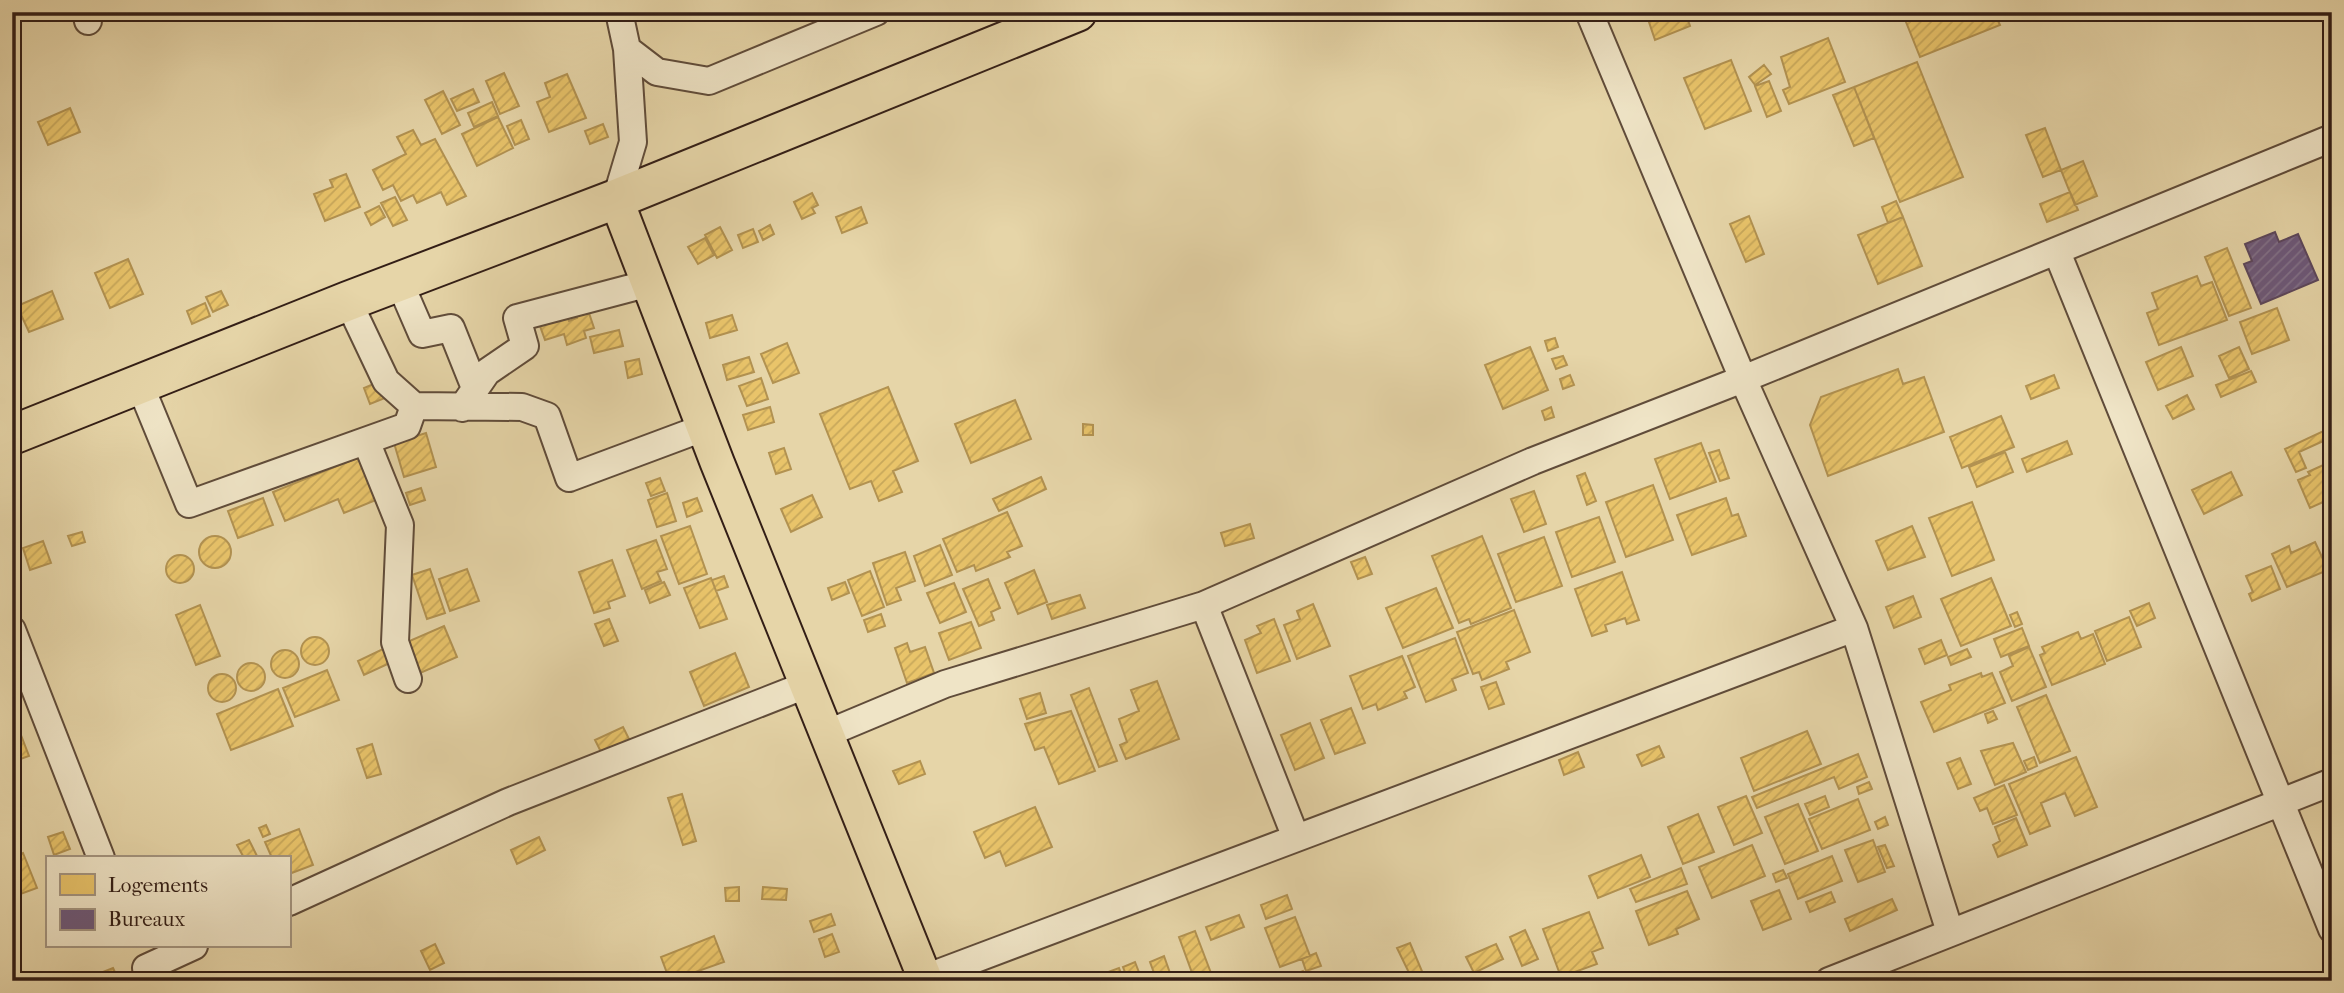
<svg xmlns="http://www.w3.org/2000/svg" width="2344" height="993" viewBox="0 0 2344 993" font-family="'IM FELL French Canon',serif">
  <defs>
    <pattern id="homes-hatch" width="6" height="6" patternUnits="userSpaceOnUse" patternTransform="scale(1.75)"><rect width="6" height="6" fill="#e9c46a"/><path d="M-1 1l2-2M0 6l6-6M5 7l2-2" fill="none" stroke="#c8a85b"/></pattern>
    <pattern id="offices-hatch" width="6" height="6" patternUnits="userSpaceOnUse" patternTransform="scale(1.75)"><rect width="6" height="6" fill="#6d597a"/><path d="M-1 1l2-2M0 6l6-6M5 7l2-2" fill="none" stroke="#82728a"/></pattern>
  </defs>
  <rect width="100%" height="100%" fill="#e6d5a8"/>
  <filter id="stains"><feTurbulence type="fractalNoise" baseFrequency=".00286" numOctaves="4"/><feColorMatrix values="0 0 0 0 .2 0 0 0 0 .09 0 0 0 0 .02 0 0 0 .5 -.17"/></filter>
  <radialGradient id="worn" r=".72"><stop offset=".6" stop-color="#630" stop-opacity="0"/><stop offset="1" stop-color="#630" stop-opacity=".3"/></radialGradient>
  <path fill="url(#homes-hatch)" stroke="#b29251" stroke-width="2" d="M1675,12H1685L1690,26L1655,40L1649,22Z
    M1902,12H1994L2000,25L1920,57Z
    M1828,38L1845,82L1789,104L1783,90L1790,87L1781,57Z
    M1731,60L1751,111L1705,129L1684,78Z
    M1917,62L1963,177L1900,202L1854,87Z
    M1764,65L1771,74L1755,85L1749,77Z
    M504,73L519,106L500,114L486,81Z
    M567,74L586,118L549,132L537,102L550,97L545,83Z
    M1769,81L1781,111L1767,117L1755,86Z
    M1854,87L1874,138L1854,146L1833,95Z
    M473,89L479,102L457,111L451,99Z
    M443,91L460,125L442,134L425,100Z
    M492,102L498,116L474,127L468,113Z
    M70,108L80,132L48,145L38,122Z
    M498,117L513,148L477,166L462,134Z
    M521,120L529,139L515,145L507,126Z
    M603,124L608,137L590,144L585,131Z
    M2045,128L2061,170L2043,177L2026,135Z
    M413,130L421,145L435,139L466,196L447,205L441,192L417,203L413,195L401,201L393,185L383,190L373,170L406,154L397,137Z
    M2083,161L2097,196L2075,205L2061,170Z
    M346,174L360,207L325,221L314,194L333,187L330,180Z
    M2070,192L2078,210L2047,222L2040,204Z
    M812,193L818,205L812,208L815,213L802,219L794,202Z
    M395,197L407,220L393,226L381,203Z
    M1896,201L1903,217L1888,223L1882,207Z
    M379,206L385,217L371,225L365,213Z
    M861,207L867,223L842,233L836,217Z
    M1749,216L1764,254L1746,262L1730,224Z
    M1903,217L1922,266L1878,284L1858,235Z
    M770,225L774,234L763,240L759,231Z
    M720,227L732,250L717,258L705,235Z
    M753,229L758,242L743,248L738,235Z
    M705,238L714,255L698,264L688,247Z
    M2227,248L2251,308L2229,316L2205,257Z
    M128,259L143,294L110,308L95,273Z
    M2197,276L2201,286L2212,282L2227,320L2159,345L2147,313L2158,309L2152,293Z
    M52,291L63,319L29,332L17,306Z
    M221,291L228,305L213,312L206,297Z
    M205,303L210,316L192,324L187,311Z
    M2277,308L2289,340L2252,354L2240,322Z
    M588,310L594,328L584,331L586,338L567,345L564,334L545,340L540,326L567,316L569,321L577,318L576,314Z
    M732,315L737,330L710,338L706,323Z
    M619,330L623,346L594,353L590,337Z
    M1555,338L1558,347L1548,351L1545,341Z
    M787,343L799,373L773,383L761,354Z
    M1530,347L1548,390L1503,409L1485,365Z
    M2181,347L2193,376L2158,390L2146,362Z
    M2239,347L2249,369L2229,378L2219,356Z
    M12,356L20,376L12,379Z
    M1563,356L1567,365L1556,369L1552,359Z
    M749,357L754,372L727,380L723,365Z
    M639,359L642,374L628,378L625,362Z
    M1898,369L1903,384L1924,377L1944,432L1828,476L1810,425L1821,397Z
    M2251,371L2256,382L2221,397L2216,385Z
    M1570,375L1574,385L1563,389L1560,379Z
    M2054,375L2059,388L2031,399L2026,386Z
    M761,378L768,399L747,406L739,386Z
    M378,382L385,398L370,404L364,388Z
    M888,387L918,461L893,471L902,492L879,501L871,481L850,489L820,414Z
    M2187,395L2194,409L2173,419L2166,406Z
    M1015,400L1031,439L971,463L955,424Z
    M770,407L774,422L748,430L743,415Z
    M1551,407L1554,417L1545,420L1542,411Z
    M2001,416L2014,447L1962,468L1950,437Z
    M1083,424L1093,425V435H1083Z
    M2332,427V437L2299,452L2306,468L2296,472L2285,449Z
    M426,433L436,467L404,477L394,443Z
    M2067,441L2072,454L2027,472L2022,459Z
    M1701,443L1716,482L1670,499L1655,459Z
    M784,448L791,469L776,474L769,453Z
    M1719,450L1729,478L1720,481L1709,453Z
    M2005,452L2013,472L1977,487L1969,467Z
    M359,457L376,500L344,513L338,499L285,521L273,492Z
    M2332,461V498L2310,508L2298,480L2310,475L2308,472Z
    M2231,472L2242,495L2204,514L2192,490Z
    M1585,473L1596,501L1587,505L1577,476Z
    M1041,477L1046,489L999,511L993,499Z
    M660,478L665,491L651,496L646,483Z
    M1653,485L1673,540L1626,557L1606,502Z
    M421,488L425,500L410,505L406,493Z
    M1534,491L1546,524L1524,532L1511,499Z
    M667,493L676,521L657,527L648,500Z
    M812,495L822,517L791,532L781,509Z
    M263,498L273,525L238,538L228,511Z
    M697,498L702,511L687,517L683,503Z
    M1726,498L1732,516L1738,514L1746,536L1692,555L1677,515Z
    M1972,502L1994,560L1952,576L1929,518Z
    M1007,512L1022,546L1007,552L1010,557L976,571L974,565L957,572L943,539Z
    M1599,517L1615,562L1572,577L1556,532Z
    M1250,524L1254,538L1225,546L1221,533Z
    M690,526L707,574L679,584L661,536Z
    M1912,526L1925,557L1888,570L1876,541Z
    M82,532L85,542L72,546L68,536Z
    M199 552a16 16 0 1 1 32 0a16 16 0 1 1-32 0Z
    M1482,536L1511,608L1471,624L1469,619L1459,623L1432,556Z
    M1544,537L1562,586L1516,602L1498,554Z
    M656,540L667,569L657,572L661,581L642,589L627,550Z
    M43,541L51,563L30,570L23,548Z
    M2315,542L2328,570L2287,587L2272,554L2289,546L2291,553Z
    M940,545L952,575L925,586L914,556Z
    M905,552L915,581L896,588L901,600L887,605L873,563Z
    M166 569a14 14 0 1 1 28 0a14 14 0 1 1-28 0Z
    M1365,557L1372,574L1358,579L1351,562Z
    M612,560L625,596L608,602L610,608L594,613L579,572Z
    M2271,566L2280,589L2252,601L2249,594L2253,592L2246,576Z
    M430,569L445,613L427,619L412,575Z
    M467,569L479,601L450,611L439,579Z
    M1034,570L1047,602L1018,614L1005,583Z
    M870,571L884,607L862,616L848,580Z
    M1622,572L1639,620L1627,624L1625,618L1605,625L1607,631L1592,636L1575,589Z
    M724,576L728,587L716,591L712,580Z
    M711,578L727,619L700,628L684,588Z
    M1991,578L2011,626L1961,646L1941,599Z
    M988,579L1000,608L991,612L994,620L979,626L963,589Z
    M664,582L670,595L650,603L645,590Z
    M845,582L849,593L832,600L828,588Z
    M954,583L966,612L940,623L927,593Z
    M1436,588L1453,628L1403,648L1386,608Z
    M1080,595L1085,608L1052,619L1047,605Z
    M1913,596L1921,617L1894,628L1886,607Z
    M2149,603L2155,618L2137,626L2130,611Z
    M1313,604L1330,646L1297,659L1284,625L1300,619L1297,611Z
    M200,605L220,656L196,665L176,615Z
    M1514,610L1530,652L1506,662L1509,669L1482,680L1479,672L1473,674L1457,632Z
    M2017,612L2022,624L2015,627L2010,615Z
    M881,614L885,626L868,632L864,620Z
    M2129,617L2141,647L2107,661L2095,631Z
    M609,619L618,641L604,646L595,624Z
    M1274,619L1290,661L1257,673L1245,640L1261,633L1257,626Z
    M971,622L981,648L949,660L939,633Z
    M444,626L457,657L411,677L398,646Z
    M2022,628L2029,646L2001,657L1994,639Z
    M2078,632L2081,639L2093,634L2105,664L2052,685L2040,655L2045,653L2042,647Z
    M301 651a14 14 0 1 1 28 0a14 14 0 1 1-28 0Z
    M1455,638L1468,673L1452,679L1456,690L1426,702L1408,656Z
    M1941,640L1947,655L1925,664L1919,649Z
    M907,643L910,652L925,647L934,673L907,683L895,648Z
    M2029,647L2046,687L2012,701L2000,672L2013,666L2009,656Z
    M385,648L392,662L364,675L358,661Z
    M1967,649L1971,657L1951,665L1948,657Z
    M271 664a14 14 0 1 1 28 0a14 14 0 1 1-28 0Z
    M735,653L749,687L704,706L690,672Z
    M1402,656L1415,687L1404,692L1407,698L1378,710L1376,704L1363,709L1350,676Z
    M237 677a14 14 0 1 1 28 0a14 14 0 1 1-28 0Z
    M327,670L339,700L295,717L283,688Z
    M1981,673L1982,677L1992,673L2005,703L1934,732L1921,702L1951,690L1949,685Z
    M208 688a14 14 0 1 1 28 0a14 14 0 1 1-28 0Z
    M1157,681L1179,739L1126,759L1120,745L1127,742L1119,719L1139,711L1131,690Z
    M1496,682L1504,704L1489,709L1481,687Z
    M1089,688L1117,761L1099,767L1071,695Z
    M278,689L293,726L231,750L217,714Z
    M1040,693L1046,713L1027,719L1020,699Z
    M2046,695L2070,751L2040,763L2017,707Z
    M1351,708L1365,743L1335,754L1321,720Z
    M1071,711L1095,771L1059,784L1044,747L1035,750L1025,724Z
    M1993,711L1997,719L1988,723L1985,714Z
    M14,717L29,756L12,762V718Z
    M1310,723L1324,758L1295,770L1281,735Z
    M623,727L630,741L602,754L595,740Z
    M1807,731L1821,764L1754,791L1741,758Z
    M2013,743L2026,772L1995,785L1981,751Z
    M372,744L381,774L367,778L357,749Z
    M1659,746L1664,757L1642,766L1637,755Z
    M1578,752L1584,767L1564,775L1559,760Z
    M1858,754L1867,777L1839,789L1834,777L1757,808L1752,797Z
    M2034,757L2037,766L2028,770L2024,761Z
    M2076,757L2097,807L2075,816L2065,793L2041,803L2050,826L2030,834L2009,784Z
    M1960,758L1971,784L1958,789L1947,763Z
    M920,761L925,774L899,784L893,771Z
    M1869,782L1872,789L1859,794L1857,787Z
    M2004,785L2017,815L1993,824L1987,808L1980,811L1974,798Z
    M682,794L696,841L683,845L668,798Z
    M1746,796L1762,833L1734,845L1718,807Z
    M1825,796L1829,807L1810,815L1805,804Z
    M1858,799L1870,830L1822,849L1809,819Z
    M1798,804L1818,851L1785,864L1765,817Z
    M1035,807L1052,847L1006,866L1000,851L985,858L974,832Z
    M1698,814L1714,852L1683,864L1668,827Z
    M1885,817L1888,825L1878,829L1875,822Z
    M2016,818L2027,845L1998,857L1993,845L2000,841L1995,827Z
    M266,825L270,834L263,837L259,828Z
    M299,829L313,865L289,874V858H272L265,842Z
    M63,832L70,849L54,855L48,837Z
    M539,837L545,850L517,864L511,850Z
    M249,840L258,858H237L243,856L237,845Z
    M1873,840L1885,872L1858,882L1845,850Z
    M1752,845L1765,876L1712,898L1699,867Z
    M1885,845L1894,866L1887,868L1878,847Z
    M23,853L37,888L12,897V857Z
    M1641,855L1650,877L1598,898L1589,876Z
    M1832,856L1842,881L1798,899L1788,874Z
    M1681,868L1687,884L1636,902L1630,889Z
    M1783,870L1787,878L1776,882L1773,874Z
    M739,887V901H726L725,888Z
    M763,887L787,889L786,900L762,899Z
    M1779,890L1791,919L1763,930L1751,901Z
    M1687,891L1699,919L1676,929L1678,934L1649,945L1636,911Z
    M1831,892L1835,902L1810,912L1806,902Z
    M1287,895L1292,909L1266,919L1261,905Z
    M1892,899L1897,910L1850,931L1845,919Z
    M1589,912L1603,948L1592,952L1597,964L1561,977L1543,929Z
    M831,914L835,925L814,932L810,921Z
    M1239,915L1244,927L1211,940L1206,927Z
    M1295,917L1310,956L1280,967L1265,928Z
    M1525,930L1538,959L1522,966L1510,937Z
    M1195,931L1214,981H1195L1179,937Z
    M832,934L839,952L825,957L819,939Z
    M714,936L724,962L670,981L661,957Z
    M1410,943L1424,976L1413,981L1397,948Z
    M435,944L444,963L430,970L421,951Z
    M1496,944L1503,959L1474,973L1466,957Z
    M1316,953L1321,966L1306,971L1302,959Z
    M1164,956L1171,976L1157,981L1150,962Z
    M1135,962L1140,975L1128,980L1123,967Z
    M113,968L119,981H92L90,977Z
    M1119,968L1124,981H1111L1108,972Z
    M1303,971L1307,981H1280V980Z"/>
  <path fill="url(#offices-hatch)" stroke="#5c475c" stroke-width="2" d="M2275,232L2279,242L2298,234L2318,280L2261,304L2244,264L2252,261L2245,244Z"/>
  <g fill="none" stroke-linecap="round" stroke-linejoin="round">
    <g stroke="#604c3a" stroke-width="30">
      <path id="minor" d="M86,12L88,21
        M619,12L627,49L657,72L709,81L876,12
        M1589,12L1743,379L1854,628L1950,932
        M616,199L633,142L627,49
        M2057,252L2332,929
        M399,281L422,334L451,328L475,388
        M348,301L386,381L414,406L522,407L547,416L569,478L703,428
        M140,385L189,504L407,426L414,406
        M462,408L487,372L525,346L517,318L646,284
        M366,441L400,525L395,642L408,679
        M1204,605L1296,838
        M12,630L101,858
        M828,733L945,684L1204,605L1533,461L1743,379L2332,138
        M289,902L508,802L806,685
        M146,968L194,946
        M925,978L1854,628
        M1829,981L2332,782"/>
    </g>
    <g stroke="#331e16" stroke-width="37">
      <path id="major" d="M616,199L717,462L926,981"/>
    </g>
    <g stroke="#331e16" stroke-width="42">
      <path id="highway" d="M12,435L348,301L616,199L1077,12"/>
    </g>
    <use href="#minor" stroke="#efe4c6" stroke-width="26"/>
    <use href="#major" stroke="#e6d5a8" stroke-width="33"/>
    <use href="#highway" stroke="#e6d5a8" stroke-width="38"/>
  </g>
  <rect width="2344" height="993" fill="none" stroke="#e6d5a8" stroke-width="42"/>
  <rect x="14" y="14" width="2316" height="965" fill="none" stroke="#331e16" stroke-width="3.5"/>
  <rect x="21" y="21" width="2302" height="951" fill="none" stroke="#331e16" stroke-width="2"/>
  <rect x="46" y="856" width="245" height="91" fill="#efe4c6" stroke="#a49580" stroke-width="2"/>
  <rect x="60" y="874" width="35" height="21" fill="#e9c46a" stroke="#a49580" stroke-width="2"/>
  <text x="108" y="892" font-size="21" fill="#331e16">Logements</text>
  <rect x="60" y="909" width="35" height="21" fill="#6d597a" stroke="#a49580" stroke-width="2"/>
  <text x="108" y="926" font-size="21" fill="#331e16">Bureaux</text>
  <rect width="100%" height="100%" filter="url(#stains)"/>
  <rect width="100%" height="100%" fill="url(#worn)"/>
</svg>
